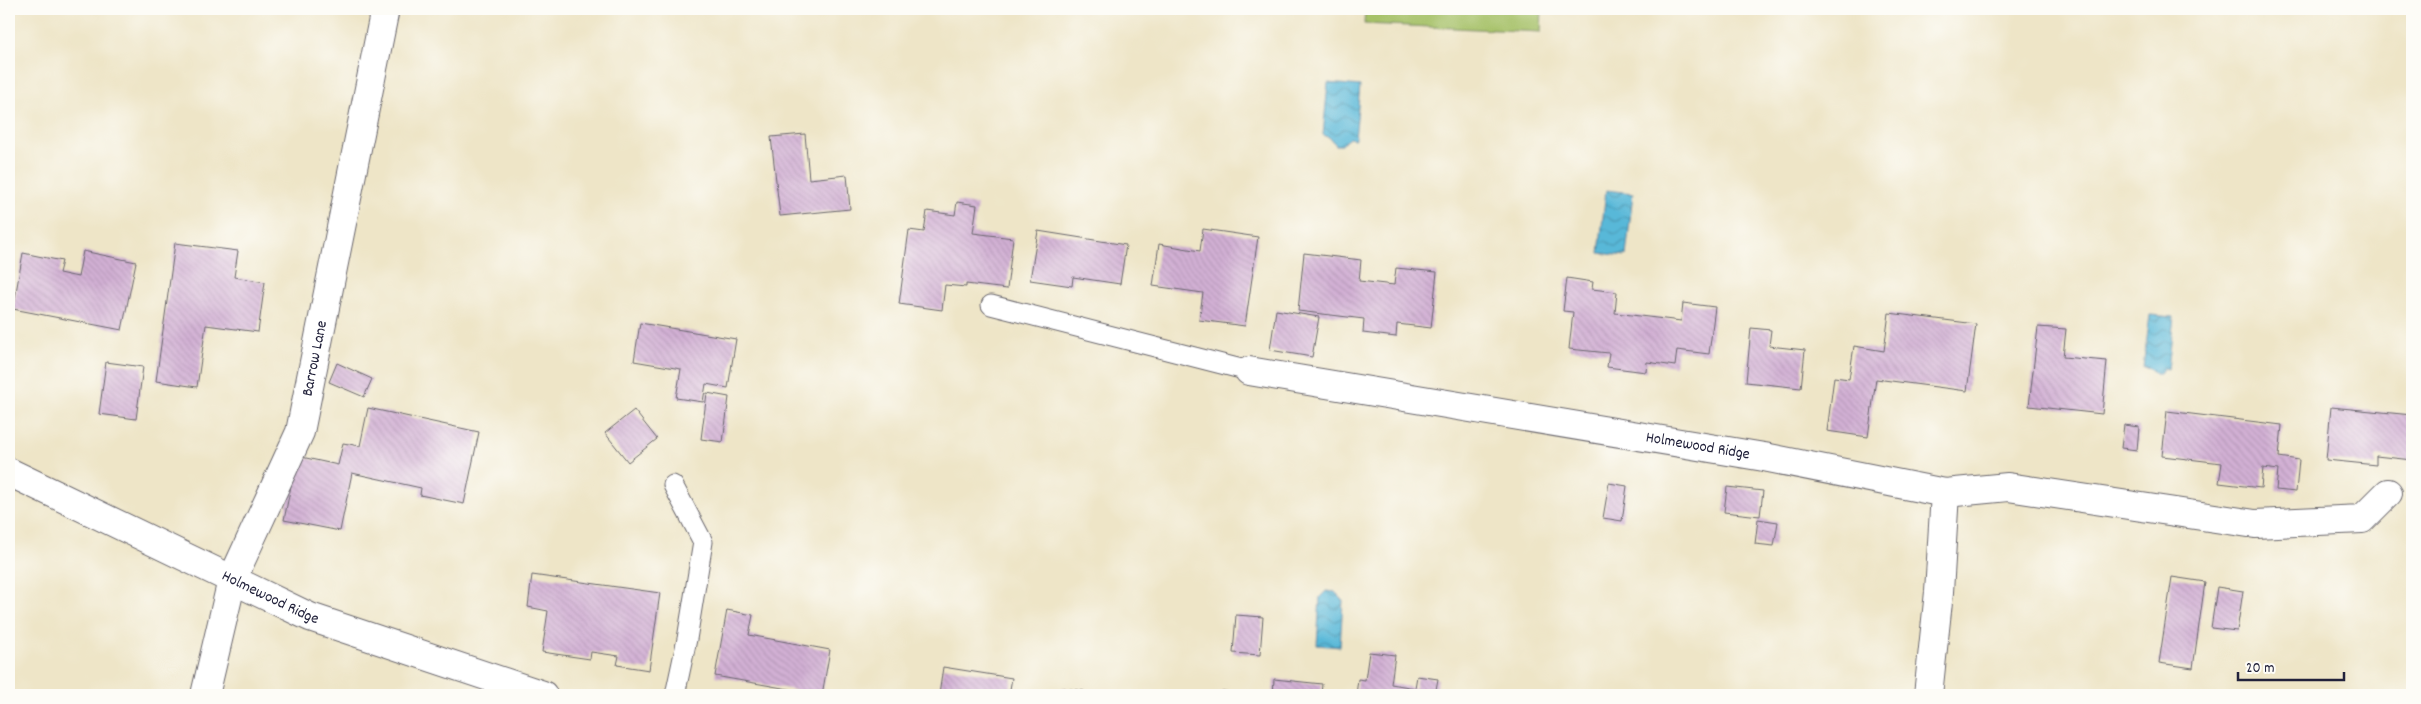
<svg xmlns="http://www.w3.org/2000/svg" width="2421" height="704" viewBox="0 0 2421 704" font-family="Dekko,sans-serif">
  <defs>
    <pattern id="water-waves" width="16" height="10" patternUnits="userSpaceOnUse" patternTransform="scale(1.25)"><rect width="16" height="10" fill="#59b8d8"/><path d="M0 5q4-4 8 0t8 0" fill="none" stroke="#4995b0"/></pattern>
    <pattern id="building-back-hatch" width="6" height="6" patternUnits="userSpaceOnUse" patternTransform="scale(1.25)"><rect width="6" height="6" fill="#d2b0d4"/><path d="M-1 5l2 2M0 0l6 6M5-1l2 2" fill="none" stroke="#b497b7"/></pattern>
  </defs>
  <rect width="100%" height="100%" fill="#fdfcf7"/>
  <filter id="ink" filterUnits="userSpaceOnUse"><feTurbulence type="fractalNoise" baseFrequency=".02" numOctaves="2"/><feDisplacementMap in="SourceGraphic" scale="10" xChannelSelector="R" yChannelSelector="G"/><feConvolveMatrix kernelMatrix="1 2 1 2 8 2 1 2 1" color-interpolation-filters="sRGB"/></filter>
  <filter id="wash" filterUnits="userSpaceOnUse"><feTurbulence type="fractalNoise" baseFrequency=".0096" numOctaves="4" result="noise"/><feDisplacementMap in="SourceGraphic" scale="20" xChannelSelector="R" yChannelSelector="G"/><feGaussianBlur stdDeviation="1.12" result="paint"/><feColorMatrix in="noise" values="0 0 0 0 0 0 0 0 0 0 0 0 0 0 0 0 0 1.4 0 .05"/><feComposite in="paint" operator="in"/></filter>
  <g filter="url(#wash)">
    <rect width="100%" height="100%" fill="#eee5c7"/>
    <path fill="#a6c168" stroke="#647252" d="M1365,9H1542L1541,32L1364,24Z"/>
    <path fill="url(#water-waves)" stroke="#3e6d8a" d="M1328,83L1360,86L1355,139L1349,138L1342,145H1336L1329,137L1323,135Z
      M1606,190L1633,193L1626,256L1599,253Z
      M2150,315L2174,317L2168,369L2163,368L2160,374H2155L2148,368L2143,367Z
      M1326,591L1335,592L1343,600L1340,647L1317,645L1320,597Z"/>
    <g id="blocks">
      <path fill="url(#building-back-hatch)" d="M805,134L809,179L847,175L850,209L780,216L771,137Z
        M957,202L977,205L973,233L1013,238L1007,289L966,284V287L945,285L942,310L899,304L909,230L924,232L927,211L955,215Z
        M1203,229L1258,237L1245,326L1199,320L1203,293L1153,286L1159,244L1200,251Z
        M1038,231L1126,245L1120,284L1073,277L1072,286L1030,280Z
        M175,243L238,251L234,277L265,282L258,332L206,325L197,387L156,381Z
        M83,251L136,262L122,330L13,309L23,253L62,261L59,273L78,277Z
        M1304,253L1361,260L1359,281L1394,285L1396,268L1437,272L1431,328L1397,324L1396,337L1363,333L1364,319L1298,311Z
        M1567,278L1593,282L1592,289L1617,292L1615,313L1681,321L1683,303L1715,307L1709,354L1677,350L1675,366L1647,362L1646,372L1607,367L1609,353L1569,349L1573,312L1563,311Z
        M1276,310L1319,317L1312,357L1270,350Z
        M1889,313L1976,324L1967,391L1876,379L1868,437L1827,431L1834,377L1849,379L1854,346L1884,351Z
        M640,323L736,339L728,388L706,384L703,402L676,398L681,369L634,361Z
        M2038,327L2066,329L2063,357L2107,361L2102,414L2029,406Z
        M1751,328L1771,330L1769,346L1805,350L1801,388L1746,382Z
        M106,362L143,367L136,419L99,414Z
        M337,363L372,379L364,397L329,382Z
        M707,393L729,397L723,442L701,439Z
        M2331,407L2412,415V460L2376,456V465L2326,460Z
        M368,408L479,432L464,504L420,495L421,488L352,473L340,531L284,520L297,456L338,465L343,443L360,446Z
        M634,410L657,439L628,462L605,433Z
        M2167,411L2282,425L2279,457L2299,460L2296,492L2276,490L2278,470L2263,468L2261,488L2219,483L2222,463L2162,456Z
        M2124,425L2139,427L2137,450L2121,448Z
        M1609,483L1627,486L1622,521L1603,518Z
        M1727,487L1763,491L1760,516L1724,512Z
        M1758,519L1778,522L1774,546L1755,544Z
        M532,575L660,593L649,670L617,665L619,656L591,652L590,659L542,652L548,611L528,607Z
        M2172,577L2205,582L2193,668L2159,663Z
        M2217,587L2243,591L2237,631L2211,628Z
        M727,610L753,615L749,635L830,650L822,695L715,676Z
        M1236,615L1263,617L1260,655L1233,653Z
        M1369,652L1395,655L1391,684L1415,688L1417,676L1438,679L1435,695H1356L1358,679L1365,680Z
        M943,667L1012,678L1009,695H939Z
        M1274,679L1322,684L1321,695H1273Z
        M1063,688L1084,691L1083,695H1062Z
        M1222,691L1253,694L1252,695H1221Z"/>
    </g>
  </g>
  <g filter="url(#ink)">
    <use href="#blocks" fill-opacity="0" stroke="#69666c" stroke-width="1"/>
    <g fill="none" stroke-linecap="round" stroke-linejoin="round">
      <g stroke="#69666c" stroke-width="21">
        <path id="service" d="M991,305L1249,371
          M673,485L703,542L687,639L675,695"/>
      </g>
      <g stroke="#69666c" stroke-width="30">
        <g id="minor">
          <path id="s1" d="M1249,371L1764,457L1945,493L1939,592L1928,695"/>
          <path id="s2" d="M9,472L310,617L543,695"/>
          <path d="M1945,493L2008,487L2255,524L2362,519L2388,493"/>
          <path id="s3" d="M205,695L232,580L300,432L385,9"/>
        </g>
      </g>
      <use href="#service" stroke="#fff" stroke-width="19"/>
      <use href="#minor" stroke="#fff" stroke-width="28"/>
    </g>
  </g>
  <g text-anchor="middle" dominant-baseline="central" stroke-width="4" stroke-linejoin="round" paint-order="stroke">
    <g font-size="16" fill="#22223b" stroke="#fdfcf7">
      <text stroke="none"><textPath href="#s3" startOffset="356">Barrow Lane</textPath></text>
      <text stroke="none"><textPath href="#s1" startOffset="455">Holmewood Ridge</textPath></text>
      <text stroke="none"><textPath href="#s2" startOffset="290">Holmewood Ridge</textPath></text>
    </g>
  </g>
  <rect width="2421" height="704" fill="none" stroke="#fdfcf7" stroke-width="30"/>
  <path d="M2238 672v8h106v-8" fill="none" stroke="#22223b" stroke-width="2.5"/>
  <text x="2246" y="672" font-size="15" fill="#22223b" stroke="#fdfcf7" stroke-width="4" paint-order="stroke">20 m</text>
</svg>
